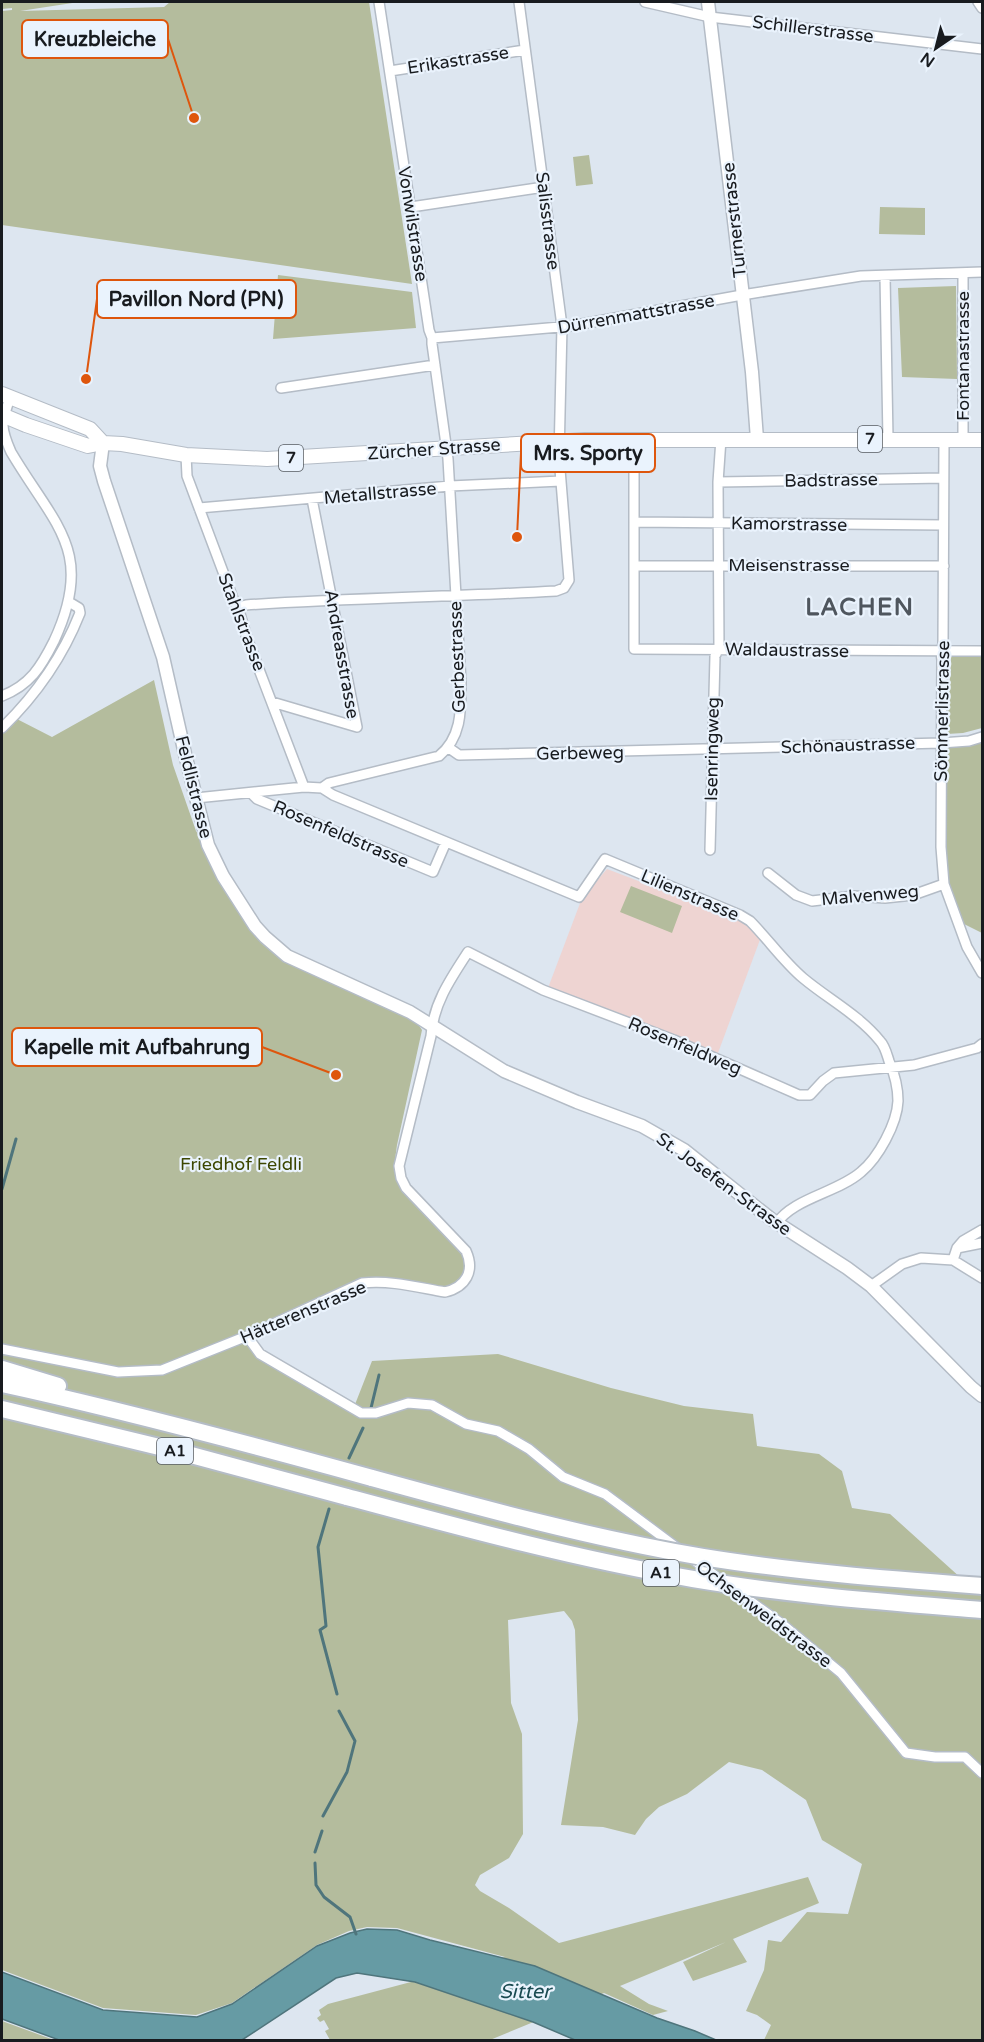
<svg xmlns="http://www.w3.org/2000/svg" width="984" height="2042" viewBox="0 0 984 2042" font-family="'Varela Round',sans-serif">
  <rect width="100%" height="100%" fill="#dde6f0"/>
  <path fill="#eed4d2" d="M607,869L749,923L761,937L718,1053L548,988L582,898Z"/>
  <path fill="#b4bc9d" d="M2,2H79L20,11L164,7L170,2H369L412,284L2,225V11L12,10V8L2,9Z
    M589,155L593,184L576,186L573,157Z
    M880,207L925,208V235L879,234Z
    M278,275L412,292L416,328L273,339Z
    M956,286L957,379L902,377L898,288Z
    M951,657H982V728L963,733L947,734Z
    M154,680L173,765L196,831L275,947L410,1012L422,1030L397,1145L394,1167L399,1186L463,1256C466,1266 467,1279 455,1284C436,1293 391,1272 364,1278C350,1282 335,1291 322,1297C294,1310 266,1323 238,1336L354,1407L372,1361L498,1354L611,1388L684,1406L753,1414L757,1446L819,1454L842,1471L852,1508L890,1514L982,1597V2040H764L771,2025L757,2015L746,2011L764,1970L768,1940L781,1942L807,1912L848,1914L862,1864L822,1840L806,1800L762,1770L729,1762L687,1794L659,1807L646,1819L635,1835L603,1827L561,1825L578,1720L575,1630L572,1621L564,1611L508,1620L511,1703L522,1734L523,1834L509,1858L480,1875L475,1885L480,1891L509,1908L559,1943L808,1877L819,1903L733,1939L747,1962L693,1981L683,1962L726,1942L620,1986L649,2004L668,2011L653,2015L604,1993L490,2040H330L325,2031L329,2029L324,2020L320,2022L317,2018L321,2015L319,2010L328,2004L505,1957L397,1928L367,1927L349,1931L317,1945L232,2003L196,2015L103,2008L2,1970V728L13,717L52,737Z
    M982,737V933L956,920L944,884L941,743Z
    M631,886L682,906L672,933L620,912Z
    M2,2021L54,2040H2Z"/>
  <path fill="#669ba4" stroke="#4f757c" stroke-width="1.5" d="M367,1929L397,1930L430,1940L535,1966L657,2018L695,2031L716,2040H575L533,2022L415,1982L357,1973L336,1978L242,2040H59L2,2019V1972L103,2010L197,2017L232,2004L317,1946L350,1933Z"/>
  <g fill="none" stroke-linecap="round" stroke-linejoin="round">
    <path stroke="#4f757c" stroke-width="3" d="M2,1189L16,1139
      M371,1408L379,1375
      M349,1458L363,1428
      M329,1509L318,1547L326,1626L320,1630L337,1694
      M323,1816L347,1772L355,1741L339,1711
      M315,1852L322,1831
      M315,1863L316,1885L324,1897L350,1917L356,1934"/>
    <g stroke="#b4bcc6" stroke-width="12">
      <path id="street" d="M645,2L710,17L982,49
        M978,2L982,8
        M390,71L525,50
        M411,207L544,187
        M963,273V440
        M885,276L888,439
        M432,338L571,326L742,295L861,276L982,272
        M281,388L435,365
        M638,439L634,451V649L982,651
        M944,440L943,644L941,652L942,660L941,847L944,884L967,947L982,973
        M186,455L187,476L234,601L238,607L247,638L304,787
        M718,482L943,478
        M199,508L450,486L561,481
        M634,522L943,525
        M634,566H944
        M238,607L246,605C349,598 453,597 556,591L564,588L569,580L559,457L562,326L519,2
        M2,696C30,685 41,667 54,641C96,551 54,525 11,452C0,427 1,423 10,398
        M272,702L357,727L312,499
        M2,728C35,696 63,656 80,613L79,608L69,602
        M449,748L459,755L941,743L969,741L982,737
        M322,788L333,795L579,897L605,859L740,915L750,921C768,939 783,961 803,978C828,999 859,1015 880,1041C885,1046 887,1055 889,1061C895,1075 898,1087 898,1101C897,1124 878,1158 861,1172C837,1193 793,1198 776,1224
        M251,793L257,799L433,872L446,842
        M196,798L304,787L322,788L329,783L439,756C462,737 461,710 461,682L448,459L432,344V338L429,330L379,2
        M710,850L715,656L719,648L718,482L721,439
        M768,873L796,895L812,901L854,896L885,898L913,895L944,884
        M957,1248L963,1241L982,1230
        M953,1260L957,1248L982,1243
        M871,1286L902,1264L921,1258L953,1260L982,1278
        M247,1336L260,1354L361,1413H376L408,1403L432,1405L466,1424L498,1431L529,1449L563,1477L605,1494L680,1550
        M2,1349L118,1372L162,1370L247,1336L362,1283C391,1280 416,1287 445,1292C466,1287 475,1271 466,1251L406,1188L401,1178L399,1166L431,1036C433,1004 451,978 468,952L543,990L674,1040L799,1095H810L823,1081L834,1073L914,1065L977,1048L982,1044
        M691,1558L721,1580
        M732,1588L782,1624L841,1673L906,1753L935,1757H965L982,1773"/>
    </g>
    <g stroke="#b4bcc6" stroke-width="15">
      <path id="secondary" d="M708,2L752,372L757,439
        M103,443L100,466L104,481L163,657L185,754L208,845L223,876L255,926L265,937L287,956L410,1012L504,1071L577,1102L642,1126L684,1150L771,1219L847,1268L871,1286L971,1387L982,1396"/>
    </g>
    <g stroke="#b4bcc6" stroke-width="16">
      <path id="primary" d="M2,394L90,429L103,443
        M2,415L26,425L88,446L103,443L122,444L186,455L267,459L585,440H982"/>
    </g>
    <g stroke="#b4bcc6" stroke-width="20">
      <path id="highway" d="M2,1369L58,1386
        M2,1384C126,1411 249,1444 372,1478
        M2,1409L180,1452L347,1497"/>
    </g>
    <use href="#street" stroke="#fff" stroke-width="9"/>
    <use href="#secondary" stroke="#fff" stroke-width="12"/>
    <use href="#primary" stroke="#fff" stroke-width="14"/>
    <use href="#highway" stroke="#fff" stroke-width="16"/>
    <g stroke="#b4bcc6" stroke-width="20" stroke-linecap="butt">
      <path id="highway-bridge" d="M372,1478C481,1508 591,1538 703,1557C795,1572 889,1579 982,1586
        M347,1497C462,1528 576,1559 693,1579C789,1595 886,1602 982,1610"/>
    </g>
    <use href="#highway-bridge" stroke="#fff" stroke-width="16"/>
  </g>
  <g text-anchor="middle" dominant-baseline="central" stroke-width="4.5" stroke-linejoin="round" paint-order="stroke">
    <g fill="#eaf3fd" stroke="#575c62" stroke-width="1.5">
      <rect x="858" y="426" width="24" height="26" rx="4.5"/>
      <rect x="279" y="445" width="24" height="26" rx="4.5"/>
      <rect x="157" y="1438" width="36" height="26" rx="4.5"/>
      <rect x="643" y="1560" width="36" height="26" rx="4.5"/>
    </g>
    <g font-size="16" font-weight="bold" fill="#181b1f">
      <text x="870" y="439">7</text>
      <text x="291" y="458">7</text>
      <text x="175" y="1451">A1</text>
      <text x="661" y="1573">A1</text>
    </g>
    <g font-size="18" fill="#181b1f" stroke="#eaf3fd">
      <text transform="translate(813 29) rotate(7)">Schillerstrasse</text>
      <text transform="translate(458 60) rotate(-9)">Erikastrasse</text>
      <text transform="translate(734 220) rotate(-96)">Turnerstrasse</text>
      <text transform="translate(548 221) rotate(83)">Salisstrasse</text>
      <text transform="translate(413 224) rotate(81)">Vonwilstrasse</text>
      <text transform="translate(636 314) rotate(-10)">Dürrenmattstrasse</text>
      <text transform="translate(963 356) rotate(-90)">Fontanastrasse</text>
      <text transform="translate(434 449) rotate(-4)">Zürcher Strasse</text>
      <text transform="translate(831 480) rotate(-1)">Badstrasse</text>
      <text transform="translate(380 493) rotate(-5)">Metallstrasse</text>
      <text transform="translate(789 524) rotate(1)">Kamorstrasse</text>
      <text x="789" y="565">Meisenstrasse</text>
      <text transform="translate(242 622) rotate(69)">Stahlstrasse</text>
      <text transform="translate(787 650) rotate(1)">Waldaustrasse</text>
      <text transform="translate(342 654) rotate(80)">Andreasstrasse</text>
      <text transform="translate(457 657) rotate(-92)">Gerbestrasse</text>
      <text transform="translate(942 711) rotate(-89)">Sömmerlistrasse</text>
      <text transform="translate(848 745) rotate(-2)">Schönaustrasse</text>
      <text transform="translate(712 749) rotate(-89)">Isenringweg</text>
      <text transform="translate(580 753) rotate(-1)">Gerbeweg</text>
      <text transform="translate(194 787) rotate(76)">Feldlistrasse</text>
      <text transform="translate(341 834) rotate(23)">Rosenfeldstrasse</text>
      <text transform="translate(690 895) rotate(23)">Lilienstrasse</text>
      <text transform="translate(870 895) rotate(-5)">Malvenweg</text>
      <text transform="translate(685 1046) rotate(23)">Rosenfeldweg</text>
      <text transform="translate(724 1184) rotate(36)">St. Josefen-Strasse</text>
      <text transform="translate(303 1312) rotate(-23)">Hätterenstrasse</text>
      <text transform="translate(764 1614) rotate(37)">Ochsenweidstrasse</text>
    </g>
    <g font-size="18" fill="#3c4600" stroke="#eaf3fd">
      <text x="241" y="1164">Friedhof Feldli</text>
    </g>
    <g font-size="20" font-style="italic" fill="#1b4b52" stroke="#eaf3fd">
      <text x="525" y="1992">Sitter</text>
    </g>
    <g font-size="24" font-weight="bold" letter-spacing="1.5" fill="#4f565e" stroke="#eaf3fd">
      <text x="860" y="607">LACHEN</text>
    </g>
  </g>
  <path fill="none" stroke="#de560d" stroke-width="2" d="M194 118L168 39M86 379L97 299M517 537L521 453M336 1075L262 1047"/>
  <g fill="#de560d" stroke="#eaf3fd" stroke-width="2">
    <circle cx="194" cy="118" r="6"/>
    <circle cx="86" cy="379" r="6"/>
    <circle cx="517" cy="537" r="6"/>
    <circle cx="336" cy="1075" r="6"/>
  </g>
  <g fill="#eaf3fd" stroke="#de560d" stroke-width="2">
    <rect x="22" y="20" width="146" height="38" rx="6"/>
    <rect x="97" y="280" width="199" height="38" rx="6"/>
    <rect x="521" y="434" width="134" height="38" rx="6"/>
    <rect x="12" y="1028" width="250" height="38" rx="6"/>
  </g>
  <g font-size="20" text-anchor="middle" font-weight="bold" fill="#181b1f">
    <text x="95" y="46">Kreuzbleiche</text>
    <text x="196" y="306">Pavillon Nord (PN)</text>
    <text x="588" y="460">Mrs. Sporty</text>
    <text x="137" y="1054">Kapelle mit Aufbahrung</text>
  </g>
  <rect width="984" height="2042" fill="none" stroke="#181b1f" stroke-width="6"/>
  <g transform="translate(936 48) rotate(215)" stroke="#eaf3fd" stroke-width="4.5" paint-order="stroke">
  <path d="M0-4.5L10 22L0 15L-10 22Z" fill="#181b1f"/>
  <text y="-9" font-size="16" font-weight="bold" text-anchor="middle" fill="#181b1f">N</text>
  </g>
</svg>
